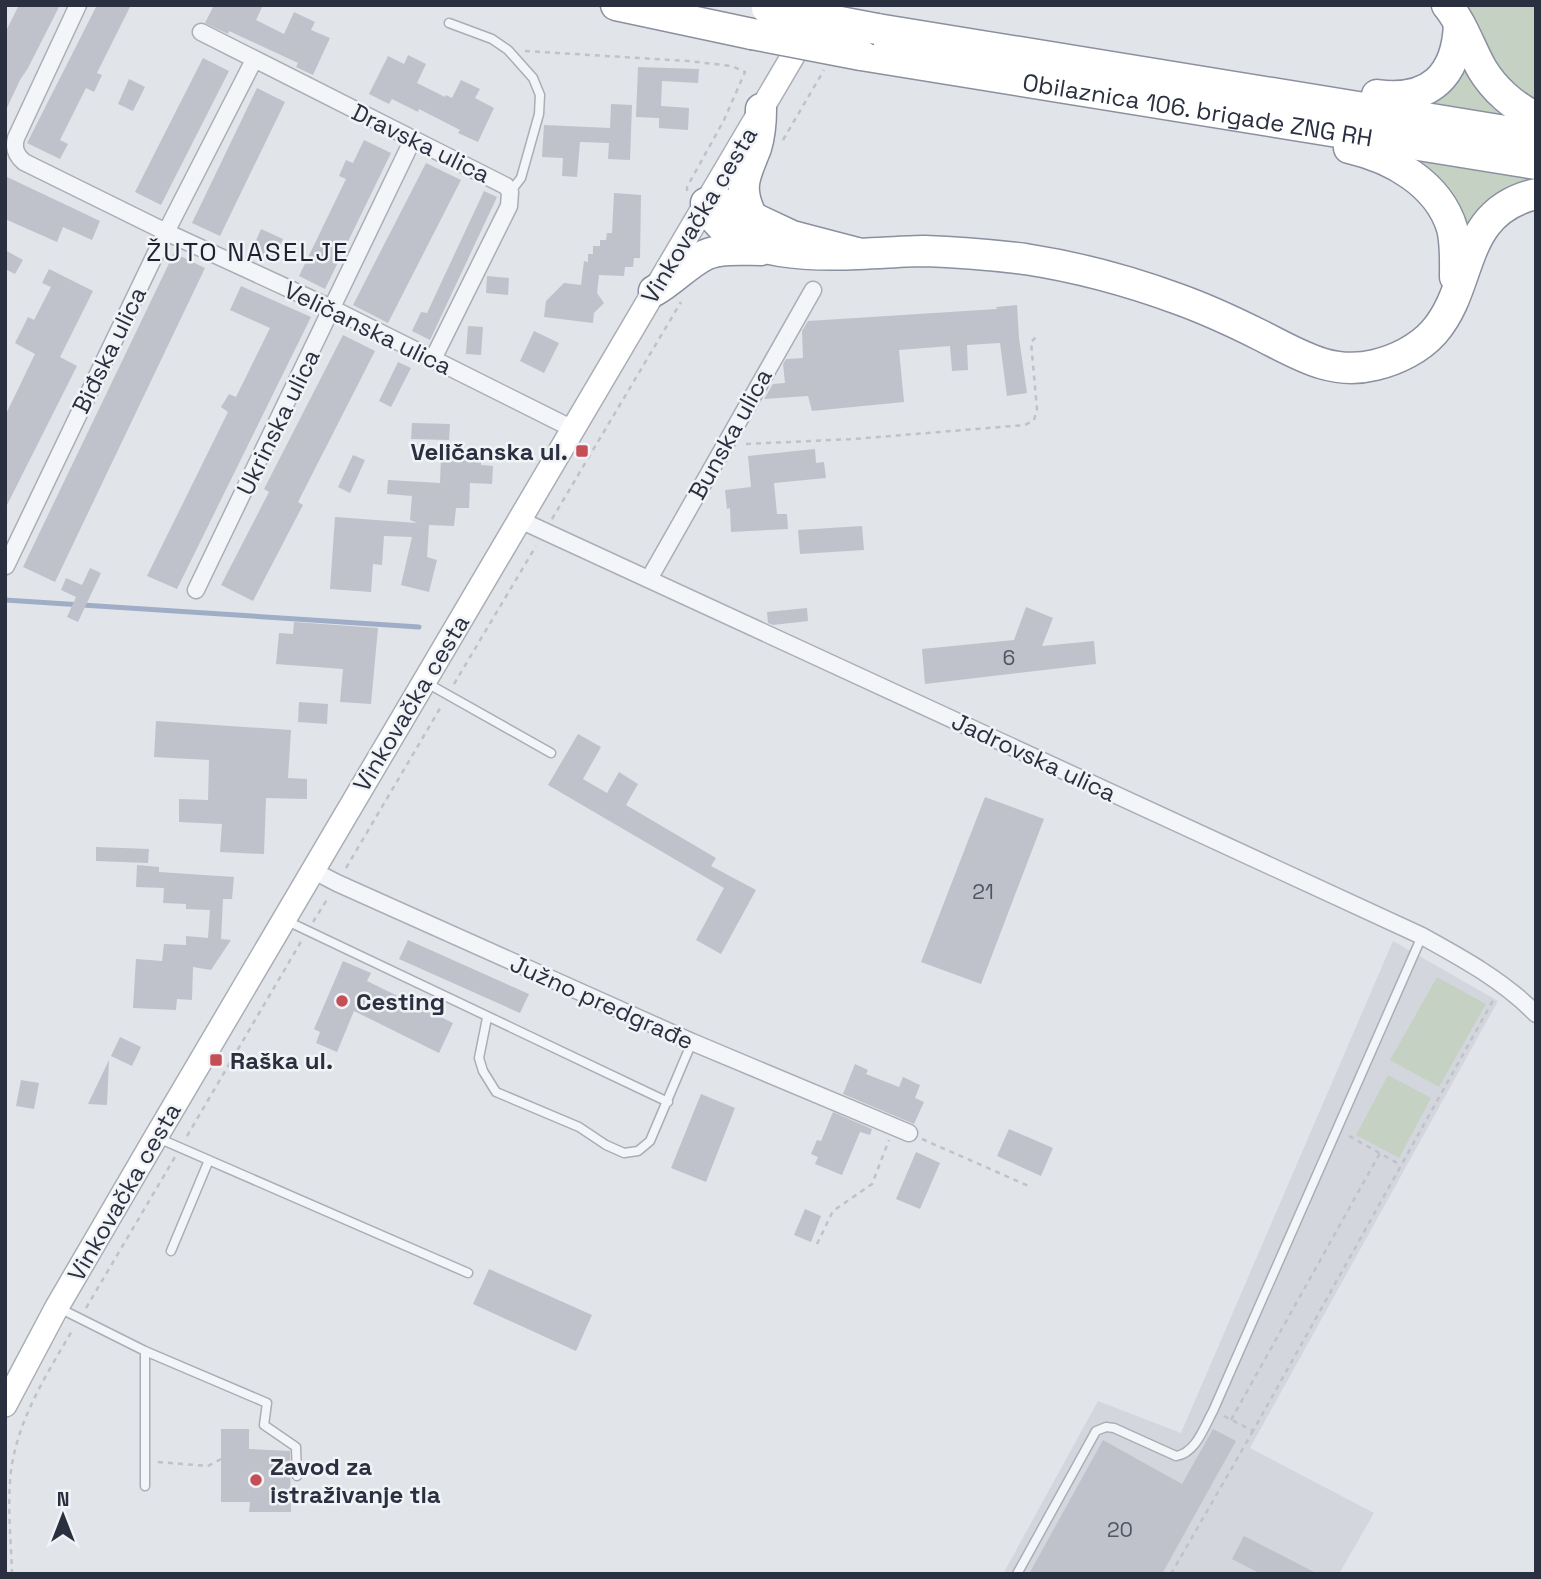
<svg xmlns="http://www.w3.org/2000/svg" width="1541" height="1579" viewBox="0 0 1541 1579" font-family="'Space Grotesk',sans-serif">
  <rect width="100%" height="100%" fill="#e1e4e9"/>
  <path fill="#d4d6de" d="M1393,941L1498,1001L1250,1448L1374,1513L1339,1574H1003L1098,1401L1181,1433Z"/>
  <path fill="#c5d2c3" d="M1464,5H1536V101C1519,91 1502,77 1493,58C1483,39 1482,20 1464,5Z
    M1461,52L1526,121L1418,103Z
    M1394,150L1536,173V188L1466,249Z
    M1437,977L1486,1004L1439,1087L1390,1060Z
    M1388,1075L1431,1098L1399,1158L1356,1135Z"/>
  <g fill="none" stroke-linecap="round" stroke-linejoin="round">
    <path stroke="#9faec6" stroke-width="5" d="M5,600L419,627"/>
  </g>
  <path fill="#bfc2cb" d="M19,5H60L28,68L20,80L5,112V33Z
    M97,5H131L97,73L102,75L94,92L86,88L60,140L68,144L60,159L27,143Z
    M214,5H263L256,20L284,34L294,12L315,22L311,30L330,38L313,75L296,67L298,63L229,31L228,34L205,23Z
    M408,55L426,64L417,83L445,97L446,95L452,98L461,80L480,89L475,98L494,108L478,142L458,133L460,130L419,109L418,112L392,99L389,104L369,94L388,56L404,64Z
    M203,58L229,71L161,205L135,192Z
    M638,67L699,69L698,83L662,81L661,106L689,108L688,130L659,128V118L636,117Z
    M129,79L145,87L133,111L118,104Z
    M257,88L285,102L220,236L192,223Z
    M611,104L632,105L630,160L608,159L609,143L580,142L577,177L562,176L563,158L542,157L544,125L610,128Z
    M364,140L391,153L325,289L299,276L346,179L339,176L346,160L353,163Z
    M426,163L461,180L388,323L353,305Z
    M5,176L100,221L92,240L63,227L57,242L5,219Z
    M484,191L497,197L430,340L412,331L421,312L427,313Z
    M614,193L641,195L640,258H634L633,267H625L624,276L599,275L597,293L604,303L594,313L593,323L544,317L546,301L564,283L581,285L584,261L588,262V254H593V246H600V240H606L607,233H612Z
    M261,229L283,239L272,264L250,254Z
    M5,250L23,260L15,274L5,269Z
    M174,253L205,268L55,582L23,567Z
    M49,269L93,291L60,357L77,366L5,509V416L35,354L15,343L28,317L34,320L51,287L42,283Z
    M487,276L509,278L508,295L486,293Z
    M241,286L311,317L177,589L147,576L228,412L221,407L229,394L236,397L270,328L230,310Z
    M1017,305L1019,338L1027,393L1007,396L1000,343L967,345L968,370L952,371L950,346L899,350L904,402L812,411L808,396L764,399L773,384L785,383L783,364L786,359L803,358L802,331L808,321L997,309L996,307Z
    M468,326L483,327L481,355L466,354Z
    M534,331L559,343L544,373L520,361Z
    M343,335L375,351L298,502L303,505L253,601L221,585L269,492L264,489Z
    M398,362L411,368L391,407L379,401Z
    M412,423L450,424L449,440L411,439Z
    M815,449L816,463L824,462L826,478L774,483L777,514H787L788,529L731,532L730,508L727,509L725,490L751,487L748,456Z
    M353,455L365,460L350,493L338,487Z
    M441,457L481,458V465L493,466L492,484L470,483L469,508H456L454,526L429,525L427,557L437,560L429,592L401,585L412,537L384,536L382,565L373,564L371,592L330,589L335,517L417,523L410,520L412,496L387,494L388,480L440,483Z
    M862,526L864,550L800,554L798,530Z
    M90,568L101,573L78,622L67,617L76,597L61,590L66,578L82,585Z
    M1026,607L1053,618L1042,646L1094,641L1096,664L925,684L922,649L1014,640Z
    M807,608L808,621L773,625L768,623L767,612Z
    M294,622L378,628L371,704L340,702L343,669L276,664L279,633L293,634Z
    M299,702L328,704L327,724L298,722Z
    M156,721L291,730L288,778L307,779V799L266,798L264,854L220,852L222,824L179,822V799L208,800L209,760L154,757Z
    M578,734L601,747L583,779L607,793L619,772L638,784L626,805L716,858L711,866L756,890L721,954L696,940L724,888L548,785Z
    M985,797L1044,819L981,984L921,962Z
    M96,847L149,849L148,863L96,861Z
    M137,865L159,867V872L234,877L232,899H223L221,939L231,940L211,970L193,967L192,1000L177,999L176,1010L133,1008L136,959L162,961L164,944L186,945V936L208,938L210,910L186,909V904L163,903L164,888L136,887Z
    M408,940L529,994L520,1013L399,959Z
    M343,961L371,973L367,981L453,1023L439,1053L354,1011L337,1052L316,1043L320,1032L314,1029Z
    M120,1037L141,1047L132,1066L111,1056Z
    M109,1060L107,1105L88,1104Z
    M855,1064L868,1070L866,1074L899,1087L903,1077L920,1085L915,1098L924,1102L914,1124L843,1094Z
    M21,1080L39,1083L34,1109L16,1106Z
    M701,1094L735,1108L706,1182L671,1168Z
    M833,1112L872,1129L870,1135L860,1132L842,1175L815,1164L818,1157L811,1154L817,1140L821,1141Z
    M1009,1129L1053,1148L1041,1176L997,1156Z
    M916,1152L940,1163L920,1209L896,1199Z
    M805,1209L821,1216L811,1242L794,1235Z
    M489,1269L592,1315L576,1351L473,1304Z
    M221,1429H249V1449L290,1451L291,1512H249L250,1502H221Z
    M1213,1429L1236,1441L1162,1574H1029L1103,1440L1182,1484Z
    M1244,1536L1318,1574H1261L1232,1559Z"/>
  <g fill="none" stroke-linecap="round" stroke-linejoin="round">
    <g stroke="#aaaeb6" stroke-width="11">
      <path id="lane" d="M449,23L492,39L508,50L533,78L540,95L539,114L521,178L510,192
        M425,682L551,753
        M285,920L668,1102
        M487,1018L479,1058L483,1071L496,1092L579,1127L606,1145L624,1153L638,1151L650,1141L692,1042
        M158,1138L468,1273
        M171,1251L209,1160
        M59,1308L145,1351L267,1403L264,1425L296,1447L297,1476
        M145,1486V1351
        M1017,1574L1096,1431L1106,1427L1114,1428L1176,1456C1196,1453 1204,1427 1213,1411L1422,936"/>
    </g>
    <g stroke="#aaaeb6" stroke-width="19">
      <path id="street" d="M78,5L16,138C13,148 16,155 24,162L166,232L333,309L573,429
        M201,32L506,186L510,192L509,206L433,359
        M520,520L1422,936C1462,958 1504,981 1536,1014
        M6,566L166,232L254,60
        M649,579L813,290
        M196,590L413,139
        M312,870L337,883L692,1042L909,1133"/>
    </g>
    <g stroke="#aaaeb6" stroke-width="26">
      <path id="secondary" d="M5,1405L57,1307L156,1137L807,32"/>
    </g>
    <g stroke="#8a909f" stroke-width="33">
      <g id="highway">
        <path d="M616,5L752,34"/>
        <path d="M1447,5C1463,24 1470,48 1482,69C1494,89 1514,107 1536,117"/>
        <path d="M877,29L1536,136"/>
        <path id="s1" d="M861,55L1536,164"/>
        <path d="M1377,95C1430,102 1457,76 1459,24"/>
        <path d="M1349,148C1392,158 1438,183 1452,228C1456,244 1455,260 1455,277"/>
        <path d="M752,217C737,187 745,176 756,148C760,135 761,123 761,109"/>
        <path d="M857,253L792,236L724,204L706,203C733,274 866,251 925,251C958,252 992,255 1025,259C1077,267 1129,281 1178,299C1206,309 1234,322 1260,335C1298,354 1331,376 1375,365C1396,360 1419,349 1434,332C1475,285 1458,212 1536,194"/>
        <path d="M654,291C672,281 687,264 705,255C722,248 743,250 761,250"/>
      </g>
    </g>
    <path stroke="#c0c2c8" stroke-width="2.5" stroke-dasharray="5 5" stroke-linecap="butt" d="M525,51L688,61L732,66L745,72L724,120L687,187V191
      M783,140L824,70
      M746,444L854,439L1025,425L1034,420L1037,409L1031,342L1037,336
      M552,519L681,302
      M454,684L536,546
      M346,868L442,705
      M313,922L328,898
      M187,1136L302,940
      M1349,1136L1401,1165
      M922,1139L1031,1187
      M817,1244L833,1211L872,1184L889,1140
      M86,1308L175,1157
      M1224,1416L1253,1431L1495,997
      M1231,1420L1380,1153
      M158,1462L208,1466L221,1459
      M12,1574C11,1540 7,1505 11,1471C18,1418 47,1374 73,1329
      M1171,1574L1253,1431"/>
    <use href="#lane" stroke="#f4f5f8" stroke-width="8"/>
    <use href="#street" stroke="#f4f5f8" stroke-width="16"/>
    <use href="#secondary" stroke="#fff" stroke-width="23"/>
    <use href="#highway" stroke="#fff" stroke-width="30"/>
    <g stroke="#8a909f" stroke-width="33" stroke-linecap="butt">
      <path id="highway-bridge" d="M767,8L877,29
        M752,34L861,55"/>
    </g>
    <use href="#highway-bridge" stroke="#fff" stroke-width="30"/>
  </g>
  <g fill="#c54f55" stroke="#f1f3f7" stroke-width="2.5">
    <rect x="575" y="444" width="14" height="14" rx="3.5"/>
    <circle cx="342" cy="1001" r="7"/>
    <rect x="209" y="1053" width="14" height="14" rx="3.5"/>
    <circle cx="256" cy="1480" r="7"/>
  </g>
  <g text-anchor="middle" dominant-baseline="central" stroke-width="5" stroke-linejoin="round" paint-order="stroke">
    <g font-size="21" fill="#505463">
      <text x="1009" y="657">6</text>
      <text x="983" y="891">21</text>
      <text x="1120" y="1529">20</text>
    </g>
    <g font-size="24" fill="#2b3040" stroke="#f1f3f7">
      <text stroke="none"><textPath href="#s1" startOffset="341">Obilaznica 106. brigade ZNG RH</textPath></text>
      <text transform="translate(421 143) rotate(26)">Dravska ulica</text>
      <text transform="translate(699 215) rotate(-59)">Vinkovačka cesta</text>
      <text transform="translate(368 328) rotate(26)">Veličanska ulica</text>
      <text transform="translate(109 350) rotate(-64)">Biđska ulica</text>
      <text transform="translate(278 422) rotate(-64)">Ukrinska ulica</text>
      <text transform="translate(730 434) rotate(-61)">Bunska ulica</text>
      <text transform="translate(411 703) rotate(-59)">Vinkovačka cesta</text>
      <text transform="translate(1034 757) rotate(25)">Jadrovska ulica</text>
      <text transform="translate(602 1002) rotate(24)">Južno predgrađe</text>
      <text transform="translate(124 1192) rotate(-60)">Vinkovačka cesta</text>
    </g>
    <g font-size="24" font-weight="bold" fill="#2b3040" stroke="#f1f3f7" text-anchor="start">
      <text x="568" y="451" text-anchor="end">Veličanska ul.</text>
      <text x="356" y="1001">Cesting</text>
      <text x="230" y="1060">Raška ul.</text>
      <text x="270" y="1466">Zavod za<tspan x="270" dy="28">istraživanje tla</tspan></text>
    </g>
    <g font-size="26" letter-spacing="2" fill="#1d2131" stroke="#f1f3f7">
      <text x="248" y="252">ŽUTO NASELJE</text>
    </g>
  </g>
  <rect width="1541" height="1579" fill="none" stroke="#2b3040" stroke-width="14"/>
  <g transform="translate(63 1516)" stroke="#f1f3f7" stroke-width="5" paint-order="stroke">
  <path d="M0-5L12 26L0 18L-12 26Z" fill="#2b3040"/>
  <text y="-10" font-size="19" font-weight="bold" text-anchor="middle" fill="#2b3040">N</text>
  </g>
</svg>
